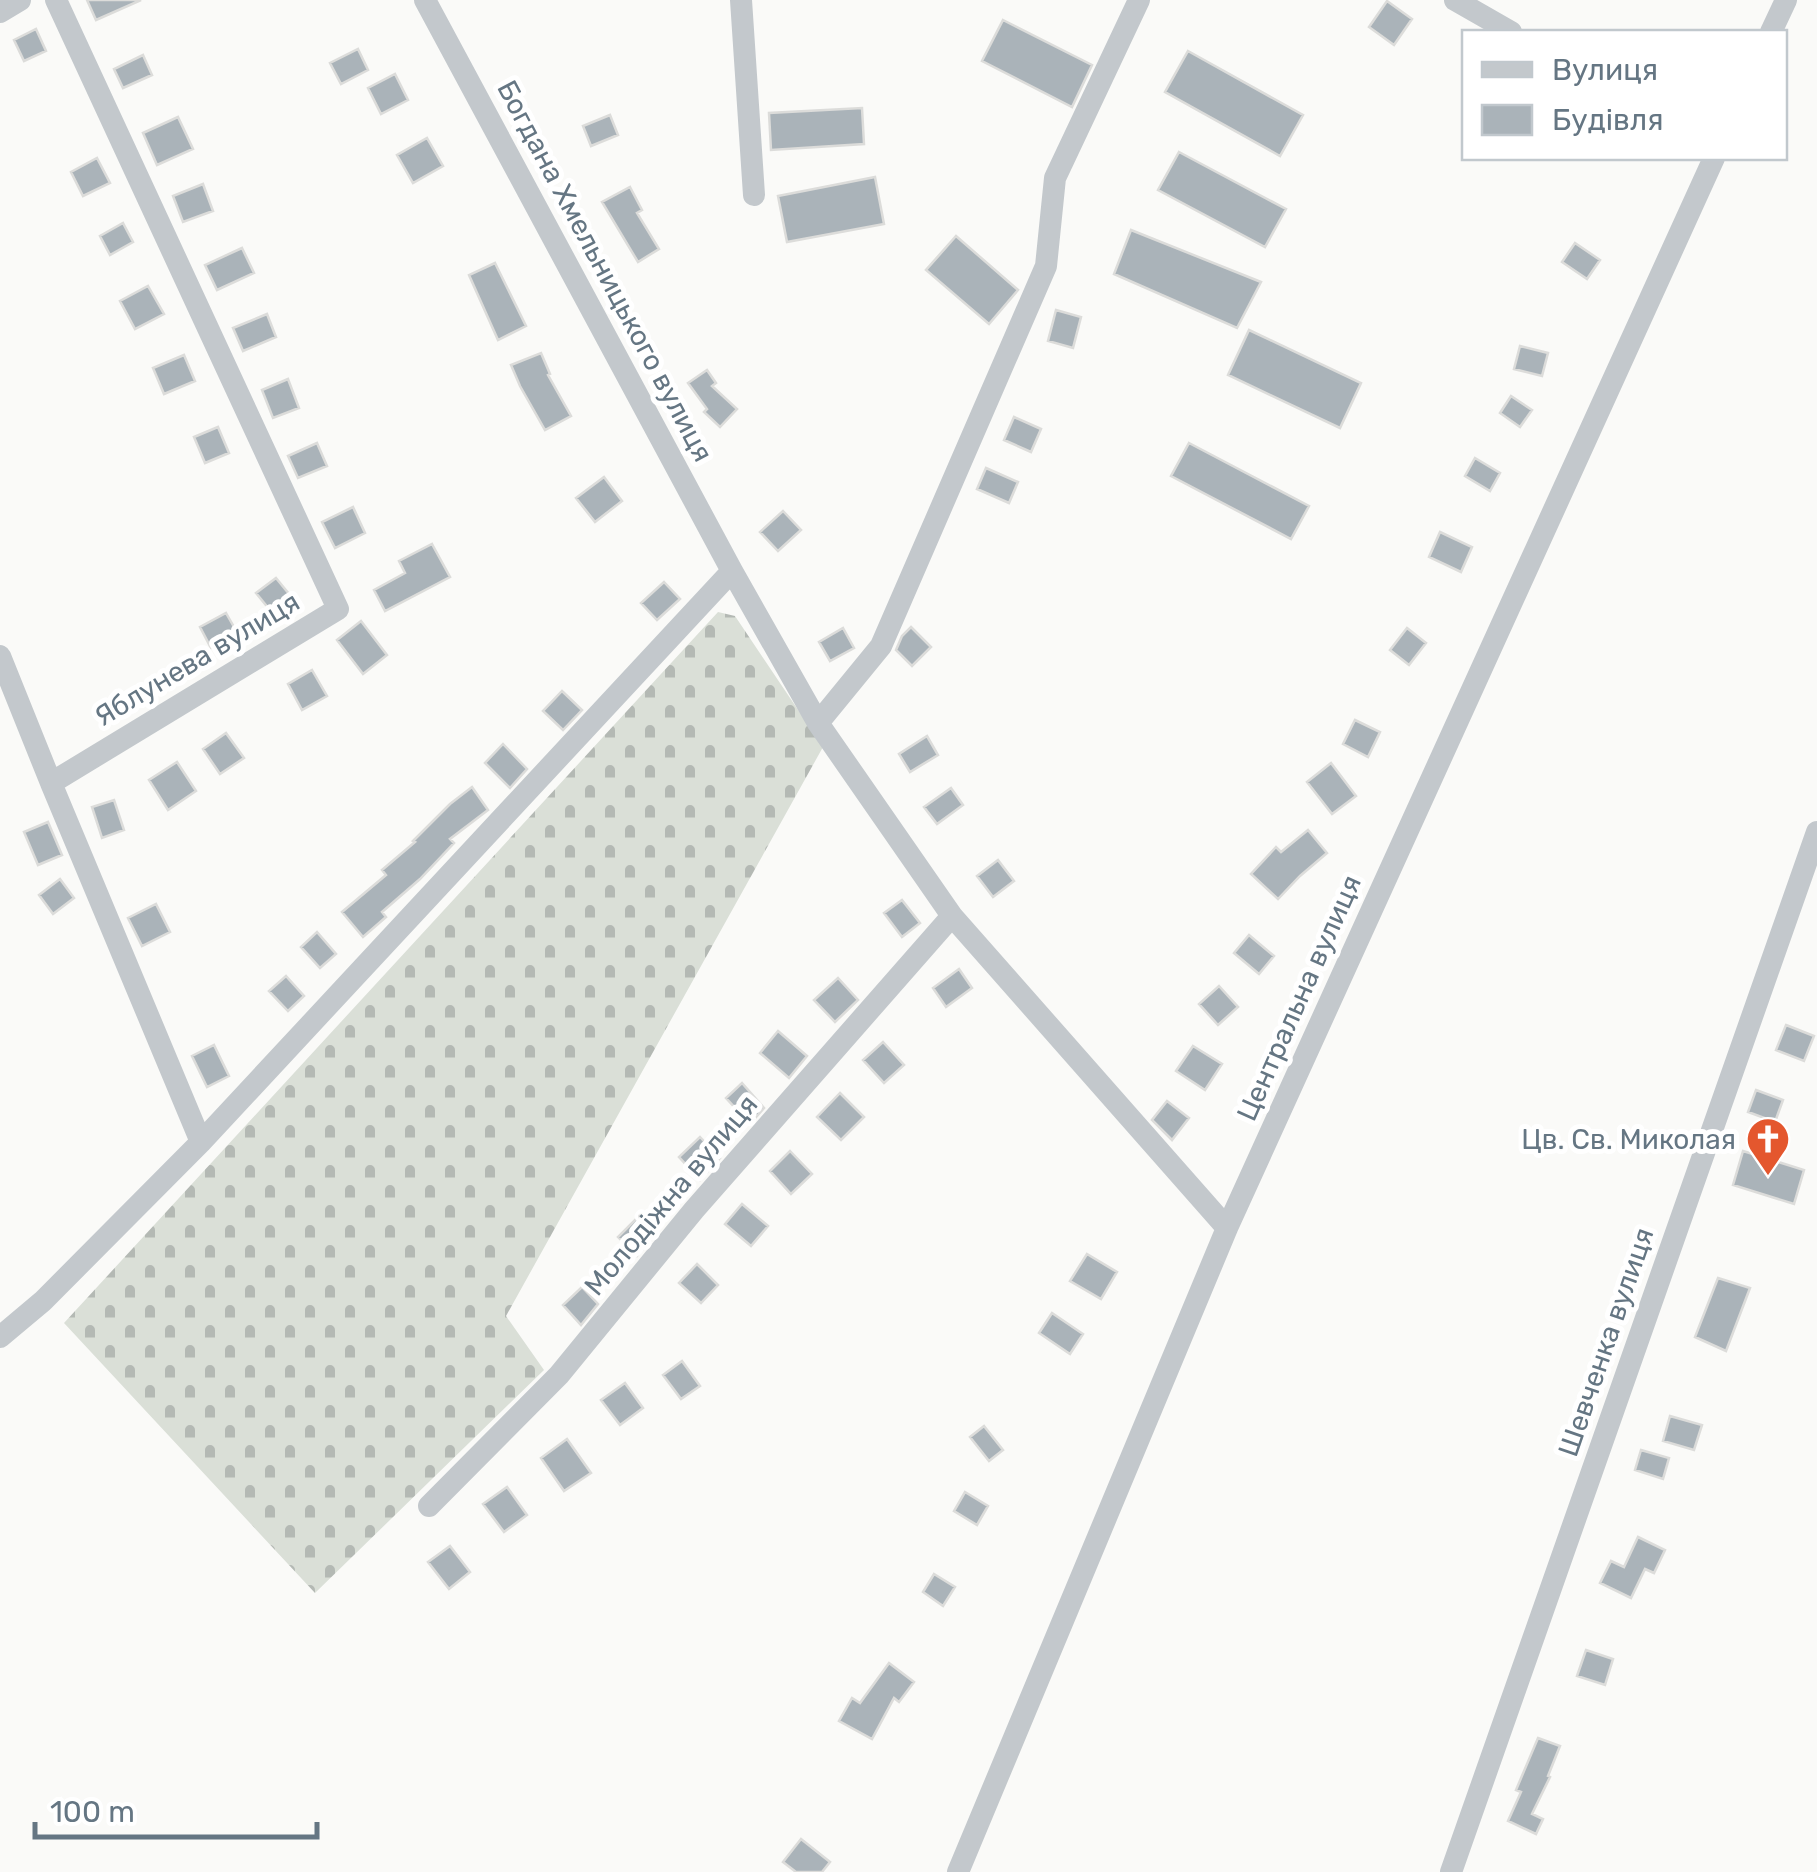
<svg xmlns="http://www.w3.org/2000/svg" width="1817" height="1872" viewBox="0 0 1817 1872" font-family="Rubik,sans-serif">
  <defs>
    <pattern id="cemetery-stones" width="16" height="16" patternUnits="userSpaceOnUse" patternTransform="scale(2.5)"><rect width="16" height="16" fill="#dadfd7"/><path d="M2 7V4a2 2 0 0 1 4 0v3zM10 15v-3a2 2 0 0 1 4 0v3z" fill="#b4b9b4"/></pattern>
  </defs>
  <rect width="100%" height="100%" fill="#fafaf8"/>
  <path fill="url(#cemetery-stones)" d="M718,612L735,616L823,747L506,1316L544,1370L315,1593L64,1323Z"/>
  <path fill="#aab3b9" stroke="#dcdcda" stroke-width="2.5" d="M87,0H141L96,20Z
    M1387,1L1412,19L1394,45L1369,27Z
    M1003,20L1092,65L1072,107L982,61Z
    M36,29L46,51L24,61L14,40Z
    M358,49L368,70L341,84L330,63Z
    M1188,51L1303,115L1280,156L1165,92Z
    M143,55L152,75L123,88L114,69Z
    M395,74L408,100L381,114L368,88Z
    M862,108L864,144L771,150L769,113Z
    M610,115L618,135L591,146L583,126Z
    M178,117L193,149L157,165L143,133Z
    M427,138L443,166L413,183L397,155Z
    M1179,152L1286,209L1265,247L1158,190Z
    M97,158L110,183L83,196L71,172Z
    M875,177L884,224L787,242L778,196Z
    M203,184L213,211L183,222L173,196Z
    M630,187L642,210L637,213L659,249L638,262L602,202Z
    M123,223L133,242L110,255L100,236Z
    M1131,230L1261,282L1237,328L1114,274Z
    M956,236L1018,290L989,324L926,270Z
    M1575,243L1600,260L1587,279L1562,262Z
    M242,248L254,273L217,290L205,265Z
    M495,263L526,326L498,340L469,275Z
    M148,286L164,314L135,329L120,301Z
    M1056,310L1081,317L1073,348L1048,341Z
    M267,314L276,337L243,351L233,328Z
    M1249,330L1361,383L1340,428L1228,375Z
    M1520,346L1548,353L1542,376L1514,369Z
    M541,353L550,374L548,375L571,416L545,430L520,386L511,365Z
    M184,355L195,381L164,394L153,368Z
    M707,370L716,383L712,386L737,409L720,427L704,412L707,409L688,383Z
    M288,379L299,408L273,418L262,390Z
    M1511,396L1532,410L1520,427L1500,413Z
    M1014,417L1041,429L1031,452L1004,440Z
    M218,427L229,453L205,463L194,437Z
    M317,443L327,466L298,478L288,456Z
    M1189,443L1309,506L1291,539L1171,476Z
    M1475,458L1500,473L1490,491L1465,476Z
    M986,468L1018,482L1009,503L977,489Z
    M604,477L622,501L595,522L576,498Z
    M353,507L365,533L335,548L322,522Z
    M783,511L801,530L778,551L760,532Z
    M1440,532L1472,547L1461,572L1429,557Z
    M432,544L450,577L385,611L374,590L405,573L399,561Z
    M276,578L294,600L274,615L256,593Z
    M664,582L680,599L657,620L641,603Z
    M226,613L238,634L211,648L200,627Z
    M361,621L387,655L363,674L337,640Z
    M911,627L931,647L912,666L896,650L902,636Z
    M843,628L854,648L830,661L819,642Z
    M1407,628L1426,643L1409,665L1390,650Z
    M312,670L327,696L302,710L288,684Z
    M562,691L582,710L563,730L543,711Z
    M1355,720L1380,732L1368,757L1343,744Z
    M226,733L244,758L220,774L203,749Z
    M927,736L938,755L910,772L899,754Z
    M503,744L527,769L510,788L485,763Z
    M177,762L196,791L168,810L149,780Z
    M1331,763L1356,796L1332,814L1307,782Z
    M472,787L488,810L450,839L454,843L420,879L382,912L386,917L363,937L342,912L386,875L382,870L415,842L413,841L450,804Z
    M951,788L963,805L937,824L924,807Z
    M114,800L124,830L102,838L92,807Z
    M48,822L62,855L38,865L24,832Z
    M1308,830L1327,853L1300,876L1278,899L1251,874L1276,847L1281,852Z
    M998,860L1014,881L993,897L977,876Z
    M60,879L74,898L53,914L39,895Z
    M902,900L920,923L902,937L884,913Z
    M156,904L170,932L142,946L128,918Z
    M317,932L336,954L320,968L301,947Z
    M1249,935L1274,956L1259,974L1234,953Z
    M959,969L972,988L946,1007L933,988Z
    M286,976L304,996L288,1011L269,991Z
    M838,978L858,1000L835,1022L814,1000Z
    M1219,986L1238,1007L1218,1025L1199,1004Z
    M1786,1025L1814,1036L1804,1061L1776,1050Z
    M778,1031L807,1056L789,1078L760,1053Z
    M883,1042L904,1065L884,1083L863,1060Z
    M214,1045L229,1076L207,1087L192,1056Z
    M1193,1046L1222,1064L1205,1090L1176,1071Z
    M742,1083L764,1108L750,1124L726,1098Z
    M1756,1090L1783,1100L1775,1122L1748,1112Z
    M840,1093L864,1117L841,1140L817,1117Z
    M1167,1101L1189,1118L1172,1140L1152,1120Z
    M700,1137L720,1158L700,1180L679,1157Z
    M790,1151L812,1174L791,1194L770,1171Z
    M1743,1151L1804,1170L1794,1204L1733,1185Z
    M742,1204L768,1226L751,1246L725,1224Z
    M639,1216L656,1233L637,1256L618,1237Z
    M1087,1254L1117,1272L1101,1299L1070,1281Z
    M697,1264L718,1285L701,1303L679,1283Z
    M1718,1278L1750,1288L1726,1351L1695,1337Z
    M582,1287L598,1304L581,1325L563,1305Z
    M1052,1313L1083,1334L1070,1354L1039,1333Z
    M682,1361L700,1386L681,1399L663,1375Z
    M625,1383L643,1408L620,1425L601,1400Z
    M1670,1416L1702,1425L1694,1450L1663,1441Z
    M984,1426L1003,1450L989,1461L970,1437Z
    M567,1439L591,1473L564,1491L541,1458Z
    M1641,1450L1669,1458L1663,1479L1635,1470Z
    M507,1487L527,1515L504,1532L483,1504Z
    M965,1492L988,1506L977,1525L954,1511Z
    M1638,1537L1665,1550L1654,1573L1645,1569L1631,1598L1600,1583L1611,1561L1624,1567Z
    M450,1546L470,1572L449,1589L428,1562Z
    M934,1574L955,1587L943,1606L923,1592Z
    M1586,1650L1613,1659L1605,1685L1577,1676Z
    M889,1663L914,1682L899,1702L894,1698L872,1739L839,1721L852,1698L860,1703Z
    M1538,1738L1560,1746L1548,1776L1550,1777L1532,1814L1543,1819L1536,1834L1508,1821L1521,1792L1516,1790Z
    M801,1839L830,1862L822,1872H796L783,1862Z"/>
  <g fill="none" stroke-linecap="round" stroke-linejoin="round">
    <path stroke="#c3c8cc" stroke-width="22" d="M56,0L338,609L51,783L201,1142
      M425,0L732,571L818,723L952,916L1227,1228
      M741,0L754,195
      M1455,0L1511,32
      M0,12L20,0
      M1771,32L1786,0
      M0,656L51,783
      M818,723L881,646L1046,266L1055,178L1139,0
      M0,1337L43,1301L201,1142L732,571
      M429,1506L559,1375L694,1210L952,916
      M958,1872L1227,1228L1714,158
      M1451,1872L1817,832"/>
  </g>
  <defs>
    <g id="church-pin" transform="scale(2.25)"><path d="M0 17L-7.5 6A9.5 9.5 0 1 1 7.5 6Z" fill="#e4572e" stroke="#fff"/><path d="M-1.2-6h2.4v3.5h3.3v2.4h-3.3V6h-2.4V-.1h-3.3v-2.4h3.3Z" fill="#fff"/></g>
  </defs>
  <g fill-rule="evenodd">
    <use href="#church-pin" x="1768" y="1139"/>
  </g>
  <g text-anchor="middle" dominant-baseline="central" stroke-width="10" stroke-linejoin="round" paint-order="stroke">
    <g font-size="28" fill="#657683" stroke="#fff">
      <text transform="translate(605 271) rotate(62)">Богдана Хмельницького вулиця</text>
      <text transform="translate(197 659) rotate(-31)">Яблунева вулиця</text>
      <text transform="translate(1299 998) rotate(-66)">Центральна вулиця</text>
      <text transform="translate(671 1195) rotate(-50)">Молодіжна вулиця</text>
      <text transform="translate(1606 1342) rotate(-71)">Шевченка вулиця</text>
    </g>
    <g font-size="28" fill="#657683" stroke="#fff" text-anchor="end">
      <text x="1736" y="1139">Цв. Св. Миколая</text>
    </g>
  </g>
  <rect x="1462" y="30" width="325" height="130" fill="#ffffff" stroke="#c1c8cd" stroke-width="2.5"/>
  <rect x="1482" y="62" width="50" height="15" fill="#c3c8cc" stroke="#c1c8cd" stroke-width="2.5"/>
  <text x="1552" y="80" font-size="30" fill="#657683">Вулиця</text>
  <rect x="1482" y="105" width="50" height="30" fill="#aab3b9" stroke="#c1c8cd" stroke-width="2.5"/>
  <text x="1552" y="130" font-size="30" fill="#657683">Будівля</text>
  <path d="M35 1822v15h282v-15" fill="none" stroke="#657683" stroke-width="5"/>
  <text x="50" y="1822" font-size="30" fill="#657683" stroke="#ffffff" stroke-width="8" paint-order="stroke">100 m</text>
</svg>
